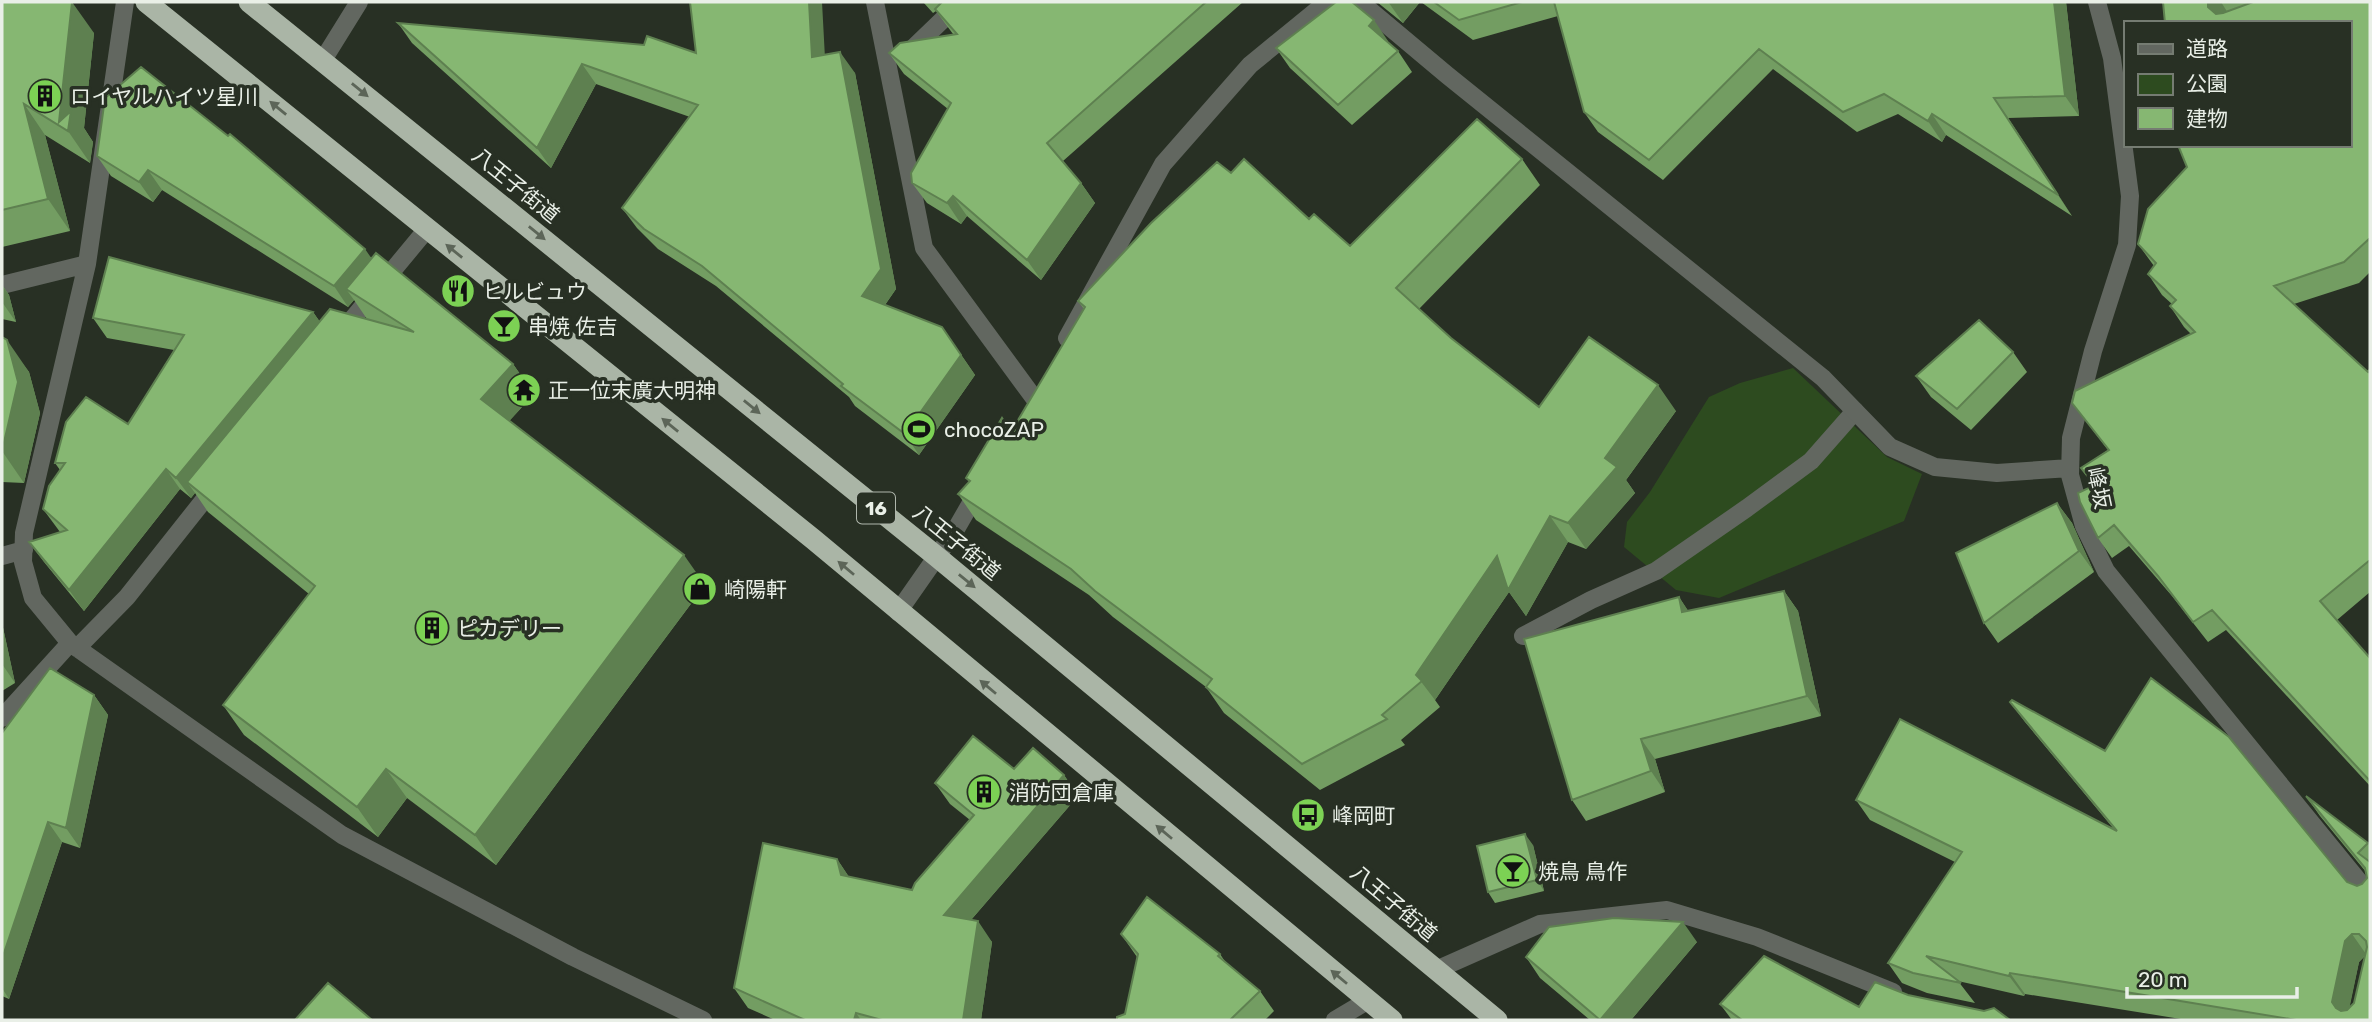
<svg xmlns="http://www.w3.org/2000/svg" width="2372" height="1022" viewBox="0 0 2372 1022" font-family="Rubik,'Noto Sans JP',sans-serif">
  <rect width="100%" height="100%" fill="#283024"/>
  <path fill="#2d4b1f" d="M1793,368L1887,457L1922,474L1904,521L1719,598L1676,590L1624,547L1627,522L1650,492L1709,397L1740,383Z"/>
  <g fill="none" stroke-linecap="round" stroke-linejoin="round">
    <path stroke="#626760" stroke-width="18" d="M906,55L961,2
      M323,60L359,2
      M1523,636L1591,600L1656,571L1747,508L1811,461L1855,411"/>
    <path stroke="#626760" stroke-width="18" d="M125,2L87,264L24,533L23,562L33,598L70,643L342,835L573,957L703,1020
      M875,2L924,248L1034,398
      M1360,2L1447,75L1823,378L1890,447L1935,467L1997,473L2070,468
      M2097,2L2112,58L2130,196L2127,245L2093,351L2071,438L2070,475L2084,526L2106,571L2370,895
      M2,285L87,264
      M340,334L427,229
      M1067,338L1163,164L1250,65L1327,2
      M2,556L24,550
      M898,612L956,529L979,489
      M77,648L127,597L215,486
      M2,718L70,643
      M1436,970L1540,924L1667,910L1757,937L1893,992
      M1335,1020L1367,1001"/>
    <path stroke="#aab5a6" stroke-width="21" d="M146,2L813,539L1392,1020
      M249,2L936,556L1497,1020"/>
  </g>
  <path fill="#739d62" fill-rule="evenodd" d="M2,2L94,33L84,128L93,142L90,163L45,135L70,231L2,247Z
    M923,2H1243L1063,161L1081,183L1095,203L1041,280L967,216L961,224L927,203L912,183L948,109L904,74L889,53L953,34L936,11L933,13Z
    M1377,2H1420L1403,23Z
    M1421,2H2066L2079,116L2008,118L2072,216L1946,135L1942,142L1898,114L1857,132L1773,69L1663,180L1598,132L1584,112L1558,16L1473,40Z
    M2163,2H2370V272L2359,283L2294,304L2368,372L2370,369V592L2337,620L2370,658V786L2226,630L2208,642L2172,596L2129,546L2112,558L2098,538L2093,486L2081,468L2108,450L2072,403L2191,334L2184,327L2170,306L2172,304L2162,295L2148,274L2154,266L2138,244L2187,167L2165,23Z
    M398,23L696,53L825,55L855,73L896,289L885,305L942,327L975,375L919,455L855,406L849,397L716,286L658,249L637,228L622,208L690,117L596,84L551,168L412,43Z
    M1388,41L1387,42L1398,51L1412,72L1352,125L1290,68L1276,48Z
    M105,98L372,258L513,364L534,394L509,421L705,585L496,865L407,798L378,837L244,735L223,705L309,594L208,512L195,493L191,498L180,489L84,611L44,562L29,542L60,532L43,509L60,470L55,463L128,424L174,350L107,338L93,318L313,312L320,322L367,319L354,300L348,307L162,190L153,202L111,176L97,156Z
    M1522,159L1540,185L1419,309L1451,338L1539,407L1676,411L1626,480L1635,493L1586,549L1568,542L1526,616L1509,592L1435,700L1440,707L1401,740L1405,745L1320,790L1224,713L1206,687L1113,617L1089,595L976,520L958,494L969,482L966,478L1012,431L1084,309L1078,301L1231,173L1309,219L1350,246Z
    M2,285L9,295L16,322L2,319Z
    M2,337L29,372L40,413L24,483L2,482Z
    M2013,352L2027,372L1971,430L1931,397L1916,376Z
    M2057,503L2072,523L2094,572L1998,643L1984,623Z
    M1784,591L1798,611L1821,716L1655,759L1665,792L1586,821L1572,800L1679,597L1688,611Z
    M2,623L15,683L2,691Z
    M94,695L108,715L80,848L62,842L9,999L2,996V733Z
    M2010,702L2347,882L2357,886L2362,884L2367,878L2366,872L2320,816L2306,796L2368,843L2370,846V1020H2187L2025,994L2024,996L1958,981L1975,1003L1927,993L1902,983L1888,963L1955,862L1870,820L1856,800L2113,828L2025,722ZM2365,956L2354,1003L2349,1008L2359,962Z
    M1014,769L1064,775L1078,796L971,920L992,942L981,1020H775L748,1008L734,988L837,859L849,877L912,890L970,820L950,804L935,783Z
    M1533,845L1544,891L1495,903L1488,892Z
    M1121,934L1220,954L1226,963L1260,991L1274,1011L1265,1020H1117L1125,1014L1137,957Z
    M1697,942L1631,1020H1590L1540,978L1526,957Z
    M1908,995L2010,1020H1732L1720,1004L1859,1007Z"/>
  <path fill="#5e8050" d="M72,2L94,33L84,128L93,142L90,163L68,131L59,122Z
    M809,2H822L826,77L812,57Z
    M1389,2H1420L1403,23L1389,3Z
    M2054,2H2066L2079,116L2065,96Z
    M2208,2H2221L2228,13L2222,21L2208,7Z
    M1374,20L1388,41L1384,47L1369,26Z
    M840,52L855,73L896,289L877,316L862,296Z
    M582,64L596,84L551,168L537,148Z
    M1994,98L2008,118L2072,216L2058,195Z
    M24,104L45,135L70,231L48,199Z
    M1932,114L1946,135L1942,142L1928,121Z
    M148,170L162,190L153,202L139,182Z
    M1081,183L1095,203L1041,280L1027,260Z
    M953,196L967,216L961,224L947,203Z
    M365,249L379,269L346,289L354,300L348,307L334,286Z
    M2,285L9,295L16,322L2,302Z
    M313,312L327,332L187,482L195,493L191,498L176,478Z
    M942,327L975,375L919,455L905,434Z
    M7,340L29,372L40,413L24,483L2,451Z
    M513,364L534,394L502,429L481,399Z
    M1658,385L1676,411L1626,480L1635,493L1586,549L1568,523L1605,458Z
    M166,469L180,489L84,611L69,590Z
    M2057,503L2072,523L2094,572L2079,551Z
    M1550,516L1568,542L1526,616L1509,592L1435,700L1416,675L1497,556Z
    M684,555L705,585L496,865L475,835Z
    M1784,591L1798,611L1821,716L1807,696Z
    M1679,597L1693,618L1682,612Z
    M2,623L15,683L2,664Z
    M94,695L108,715L80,848L66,828Z
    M1641,739L1655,759L1665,792L1651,771Z
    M386,769L407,798L378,837L357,807Z
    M1064,775L1078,796L958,935L944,915Z
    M48,822L62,842L9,999L2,988V959Z
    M1525,834L1533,845L1544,891L1537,880Z
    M837,859L851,880L841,875Z
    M978,921L992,942L981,1020H963Z
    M1683,922L1697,942L1631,1020H1600Z
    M2352,934L2366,954L2359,962L2347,1020H2344L2332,1002L2345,941Z
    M2010,973L2025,994L2024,996L2009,976Z
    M856,1013L861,1020H854Z"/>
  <path fill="#86b772" stroke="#5e8050" stroke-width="2" fill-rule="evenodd" d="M2,2H72L59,122L71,111L68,131L24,104L48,199L2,210Z
    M690,2H809L812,57L840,52L881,269L862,296L942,327L961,355L905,434L841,386L843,384L702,266L644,229L622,208L698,105L582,64L537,148L398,23L644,45L647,36L696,53Z
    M942,2H1206L1047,143L1081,183L1027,260L953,196L947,203L912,183L911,173L951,103L889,53L900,43L957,34L935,9Z
    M1336,2H1352L1374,20L1369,26L1398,51L1338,105L1276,48Z
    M1434,2H1522L1459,20Z
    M1554,2H2054L2065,96L1994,98L2058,195L1932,114L1928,121L1884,94L1843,112L1759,49L1649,160L1584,112Z
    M2163,2H2208V7L2216,14L2223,13L2253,2H2370V238L2344,262L2274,286L2368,372L2370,369V560L2320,601L2370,658V781L2212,610L2193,622L2158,576L2114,525L2098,538L2080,502L2078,493L2095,485L2081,468L2109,450L2072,403L2075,391L2195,332L2170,306L2176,300L2148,274L2156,263L2138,244L2148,209L2187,167L2178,145H2349V23H2165Z
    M141,67L228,136L230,134L365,249L334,286L148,170L139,182L97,156L105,98Z
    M1477,119L1522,159L1396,288L1451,338L1539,407L1589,337L1658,385L1605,458L1617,467L1568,523L1550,516L1508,590L1497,556L1416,675L1422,681L1382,715L1387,719L1302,764L1206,687L1212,679L1095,591L1071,569L958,494L970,481L966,478L1002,418L1011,432L1085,307L1078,301L1151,223L1217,162L1231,173L1244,159L1309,219L1314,214L1350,246Z
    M376,253L513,364L481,399L684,555L475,835L386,769L357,807L223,705L315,586L187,482L330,309L414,332L346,289Z
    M109,257L313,312L176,478L166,469L69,590L29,542L67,530L43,509L49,486L65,463H55L66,422L86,397L128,424L184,335L93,318Z
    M1979,320L2013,352L1957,409L1916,376Z
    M2,337L7,340L18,382L2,451Z
    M2057,503L2079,551L1984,623L1956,553Z
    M1784,591L1807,696L1641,739L1651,771L1572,800L1524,639L1679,597L1682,612Z
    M50,668L94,695L66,828L48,822L2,959V733Z
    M2151,678L2229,737L2347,882L2357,886L2362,884L2367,878L2365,868L2306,796L2368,843L2358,853L2370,862V1020H2296L2010,973L2009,976L1926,956L1961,983L1913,973L1888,963L1962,852L1856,800L1900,719L2117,831L2010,702L2012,700L2105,751ZM2352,934H2359L2366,941L2367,947L2354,1003L2347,1010L2341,1011L2336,1008L2332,1002L2345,941Z
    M973,736L1014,769L1033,748L1064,775L944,915L978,921L963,1020H882L856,1013L854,1020H805L734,988L763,843L837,859L841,875L912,890L915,883L974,815L935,783Z
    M1525,834L1537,880L1488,892L1477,846Z
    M1147,897L1220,954L1218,956L1260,991L1230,1020H1117V1017L1125,1014L1138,954L1121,934Z
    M1614,918L1683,922L1600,1020L1526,957L1549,927Z
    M1764,956L1859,1007L1875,982L1908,995L1984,1011L1994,1008L2010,1020H1742L1720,1004Z
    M328,983L372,1020H295Z"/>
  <defs><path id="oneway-solid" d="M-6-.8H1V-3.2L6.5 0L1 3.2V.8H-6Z" transform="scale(1.75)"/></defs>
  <g fill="#5c6558">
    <use href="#oneway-solid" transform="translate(360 90) rotate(39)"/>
    <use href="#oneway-solid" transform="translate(278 108) rotate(-141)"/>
    <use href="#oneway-solid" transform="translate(537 233) rotate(39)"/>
    <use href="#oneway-solid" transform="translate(454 251) rotate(-141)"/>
    <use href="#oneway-solid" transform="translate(752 407) rotate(39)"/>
    <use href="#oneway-solid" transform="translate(670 425) rotate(-141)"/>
    <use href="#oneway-solid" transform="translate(846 568) rotate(-140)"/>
    <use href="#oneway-solid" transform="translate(967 581) rotate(39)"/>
    <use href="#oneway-solid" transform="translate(988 687) rotate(-140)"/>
    <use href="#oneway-solid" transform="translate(1164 832) rotate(-140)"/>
    <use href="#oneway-solid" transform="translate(1339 977) rotate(-140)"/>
  </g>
  <defs>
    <g id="building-disc" transform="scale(1.75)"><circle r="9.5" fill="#7cd154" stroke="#283024"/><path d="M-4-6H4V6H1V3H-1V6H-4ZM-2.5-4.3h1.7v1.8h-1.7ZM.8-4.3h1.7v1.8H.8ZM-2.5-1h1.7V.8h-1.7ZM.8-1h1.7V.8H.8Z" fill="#111"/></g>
    <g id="restaurant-disc" transform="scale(1.75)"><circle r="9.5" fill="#7cd154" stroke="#283024"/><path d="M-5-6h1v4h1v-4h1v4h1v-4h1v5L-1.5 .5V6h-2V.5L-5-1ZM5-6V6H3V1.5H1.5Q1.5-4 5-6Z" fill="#111"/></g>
    <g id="bar-disc" transform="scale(1.75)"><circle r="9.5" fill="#7cd154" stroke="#283024"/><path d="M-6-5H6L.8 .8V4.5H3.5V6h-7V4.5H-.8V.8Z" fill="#111"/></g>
    <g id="temple-disc" transform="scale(1.75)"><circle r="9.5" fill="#7cd154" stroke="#283024"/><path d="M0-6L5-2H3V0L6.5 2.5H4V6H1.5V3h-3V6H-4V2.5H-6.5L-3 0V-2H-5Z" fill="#111"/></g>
    <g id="stadium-disc" transform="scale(1.75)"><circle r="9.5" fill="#7cd154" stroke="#283024"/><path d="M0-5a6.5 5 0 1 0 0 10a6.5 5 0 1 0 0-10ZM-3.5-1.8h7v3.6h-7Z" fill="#111"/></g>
    <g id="shop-disc" transform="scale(1.75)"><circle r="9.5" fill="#7cd154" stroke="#283024"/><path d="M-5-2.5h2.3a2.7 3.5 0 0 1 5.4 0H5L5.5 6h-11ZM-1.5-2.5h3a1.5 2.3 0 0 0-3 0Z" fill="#111"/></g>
    <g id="bus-disc" transform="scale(1.75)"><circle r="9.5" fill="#7cd154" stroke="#283024"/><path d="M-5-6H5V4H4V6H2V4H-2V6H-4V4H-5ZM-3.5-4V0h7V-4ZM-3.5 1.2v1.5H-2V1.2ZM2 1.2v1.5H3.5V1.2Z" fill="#111"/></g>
  </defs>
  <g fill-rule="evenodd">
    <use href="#building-disc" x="45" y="96"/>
    <use href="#restaurant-disc" x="458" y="291"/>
    <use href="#bar-disc" x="504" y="326"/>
    <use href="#temple-disc" x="524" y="390"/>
    <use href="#stadium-disc" x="919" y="429"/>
    <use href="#shop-disc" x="700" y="589"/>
    <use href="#building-disc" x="432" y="628"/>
    <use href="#building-disc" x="984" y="792"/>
    <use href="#bus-disc" x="1308" y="815"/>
    <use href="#bar-disc" x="1513" y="871"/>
  </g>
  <g text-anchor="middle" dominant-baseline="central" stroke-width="7" stroke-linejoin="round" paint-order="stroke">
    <rect fill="#283024" stroke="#afb6ac" stroke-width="2" x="857" y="492.5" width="38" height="31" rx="5"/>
    <g font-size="19" font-weight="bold" fill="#e9efe7">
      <text x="876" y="508">16</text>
    </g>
    <g font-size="21" fill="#e9efe7" stroke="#283024" text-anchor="start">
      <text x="70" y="96">ロイヤルハイツ星川</text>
      <text x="482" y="291">ヒルビュウ</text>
      <text x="528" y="326">串焼 佐吉</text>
      <text x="548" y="390">正一位末廣大明神</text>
      <text x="944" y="429">chocoZAP</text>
      <text x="724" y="589">崎陽軒</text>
      <text x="457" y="628">ピカデリー</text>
      <text x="1009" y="792">消防団倉庫</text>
      <text x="1332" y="815">峰岡町</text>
      <text x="1538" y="871">焼鳥 鳥作</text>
    </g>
    <g font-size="21" fill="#e9efe7" stroke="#283024">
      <text transform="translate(516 185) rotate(39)">八王子街道</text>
      <text transform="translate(2099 488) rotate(78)">峰坂</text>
      <text transform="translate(957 542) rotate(39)">八王子街道</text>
      <text transform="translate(1394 903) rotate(40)">八王子街道</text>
    </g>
  </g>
  <rect width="2372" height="1022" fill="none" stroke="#e9efe7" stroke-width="7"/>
  <rect x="2124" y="21" width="228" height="126" fill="#283024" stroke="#757c72" stroke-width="2"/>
  <rect x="2138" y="44" width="35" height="10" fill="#626760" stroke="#757c72" stroke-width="2"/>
  <text x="2186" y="56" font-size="21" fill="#e9efe7">道路</text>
  <rect x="2138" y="74" width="35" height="21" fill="#2d4b1f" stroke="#757c72" stroke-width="2"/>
  <text x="2186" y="91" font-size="21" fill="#e9efe7">公園</text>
  <rect x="2138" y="108" width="35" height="21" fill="#86b772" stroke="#757c72" stroke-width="2"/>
  <text x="2186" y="126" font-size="21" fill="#e9efe7">建物</text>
  <path d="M2127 987v10h170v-10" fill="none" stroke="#e9efe7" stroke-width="3.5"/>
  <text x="2138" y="987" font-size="21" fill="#e9efe7" stroke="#283024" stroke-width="5" paint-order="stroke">20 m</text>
</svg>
